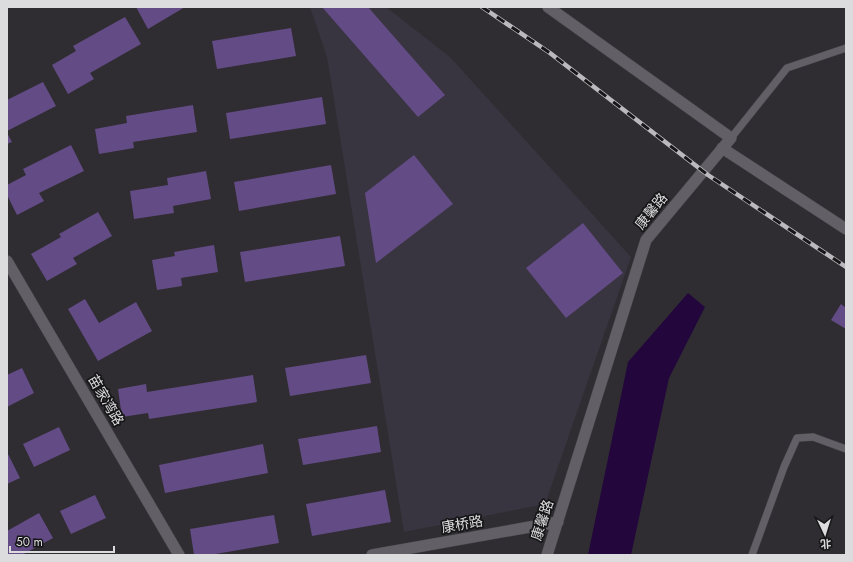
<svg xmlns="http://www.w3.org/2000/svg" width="853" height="562" viewBox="0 0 853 562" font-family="Jost,'Noto Sans SC',sans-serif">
  <rect width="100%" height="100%" fill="#2f2d32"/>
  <path fill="#393540" d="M310,7H386L450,57L631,257L545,504L404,532L327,57Z"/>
  <path fill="#22063c" d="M688,293L705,307L669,378L631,555H588L628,362Z"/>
  <path fill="#634b85" d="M136,7H185L148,29Z
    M322,7H368L445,95L418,117Z
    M125,17L141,44L90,73L94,79L68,94L52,65L76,51L73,46Z
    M291,28L296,56L217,69L212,41Z
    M43,82L56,106L7,131V100Z
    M322,97L326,124L230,139L226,113Z
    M193,105L197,132L133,142L134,148L99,154L95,129L127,123L126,116Z
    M7,133L12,142L7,144Z
    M71,145L84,171L39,193L44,201L17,215L7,195V185L26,175L23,169Z
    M414,155L453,204L376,263L365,193Z
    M331,165L336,194L239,211L234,182Z
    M206,171L211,199L173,206L174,213L134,219L130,191L168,185L167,178Z
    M98,212L112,236L73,258L77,264L47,281L31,254L61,237L59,234Z
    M583,223L623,273L566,318L526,268Z
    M340,236L345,266L245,282L240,252Z
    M214,245L218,272L181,278L182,286L157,290L152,260L175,256L174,252Z
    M85,299L99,323L136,302L152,331L98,361L68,309Z
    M841,304L846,308V329L831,320Z
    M366,355L371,383L290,396L285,368Z
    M22,368L34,393L7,407V375Z
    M253,375L257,402L149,419L148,413L122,417L118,389L146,384L147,392Z
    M377,426L381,452L303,465L298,439Z
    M59,427L70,450L34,467L23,444Z
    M263,444L268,473L165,493L159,465Z
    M7,454H8L20,478L7,484Z
    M385,490L391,522L312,536L306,504Z
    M95,495L106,518L71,534L60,511Z
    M39,513L53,538L22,555H7V531Z
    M274,515L279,543L210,555H194L190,529Z"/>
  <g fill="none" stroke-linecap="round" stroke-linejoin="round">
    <g stroke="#4a484d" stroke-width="8">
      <path id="service" d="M731,138L787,68L846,48
        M752,555L784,467L797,438L813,437L846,449"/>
    </g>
    <g stroke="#4a484d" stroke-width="12">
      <path id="minor" d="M722,148L846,229
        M372,555L558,522
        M547,555L646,240L731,138L548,7"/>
    </g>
    <g stroke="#4a484d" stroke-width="12">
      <path id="tertiary" d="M7,261L179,555"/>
    </g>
    <use href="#service" stroke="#626066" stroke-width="7"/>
    <use href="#minor" stroke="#626066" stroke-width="11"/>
    <use href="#tertiary" stroke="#626066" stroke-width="11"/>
    <g stroke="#bbb9bd" stroke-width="4.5">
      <path id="rail" d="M482,7L550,53L708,175L846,267"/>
    </g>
    <use href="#rail" stroke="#161618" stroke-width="3" stroke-dasharray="9" stroke-linecap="butt"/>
  </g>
  <g text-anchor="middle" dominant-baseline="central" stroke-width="3.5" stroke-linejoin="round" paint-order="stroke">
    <g font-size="14" fill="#dcdbde" stroke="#161618">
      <text transform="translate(651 211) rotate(-51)">康馨路</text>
      <text transform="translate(106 400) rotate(60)">苗家湾路</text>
      <text transform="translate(542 520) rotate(-72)">康馨路</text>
      <text transform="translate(462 524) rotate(-10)">康桥路</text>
    </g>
  </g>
  <rect width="853" height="562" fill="none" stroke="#dcdbde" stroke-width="16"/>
  <g transform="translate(825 534) rotate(176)" stroke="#161618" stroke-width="3" paint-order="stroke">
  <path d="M0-3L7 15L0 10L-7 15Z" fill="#dcdbde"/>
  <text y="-6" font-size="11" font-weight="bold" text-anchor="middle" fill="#dcdbde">北</text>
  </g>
  <path d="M10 546v6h104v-6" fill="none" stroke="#dcdbde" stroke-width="2"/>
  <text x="16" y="546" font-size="12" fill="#dcdbde" stroke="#161618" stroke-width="3" paint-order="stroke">50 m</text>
</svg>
